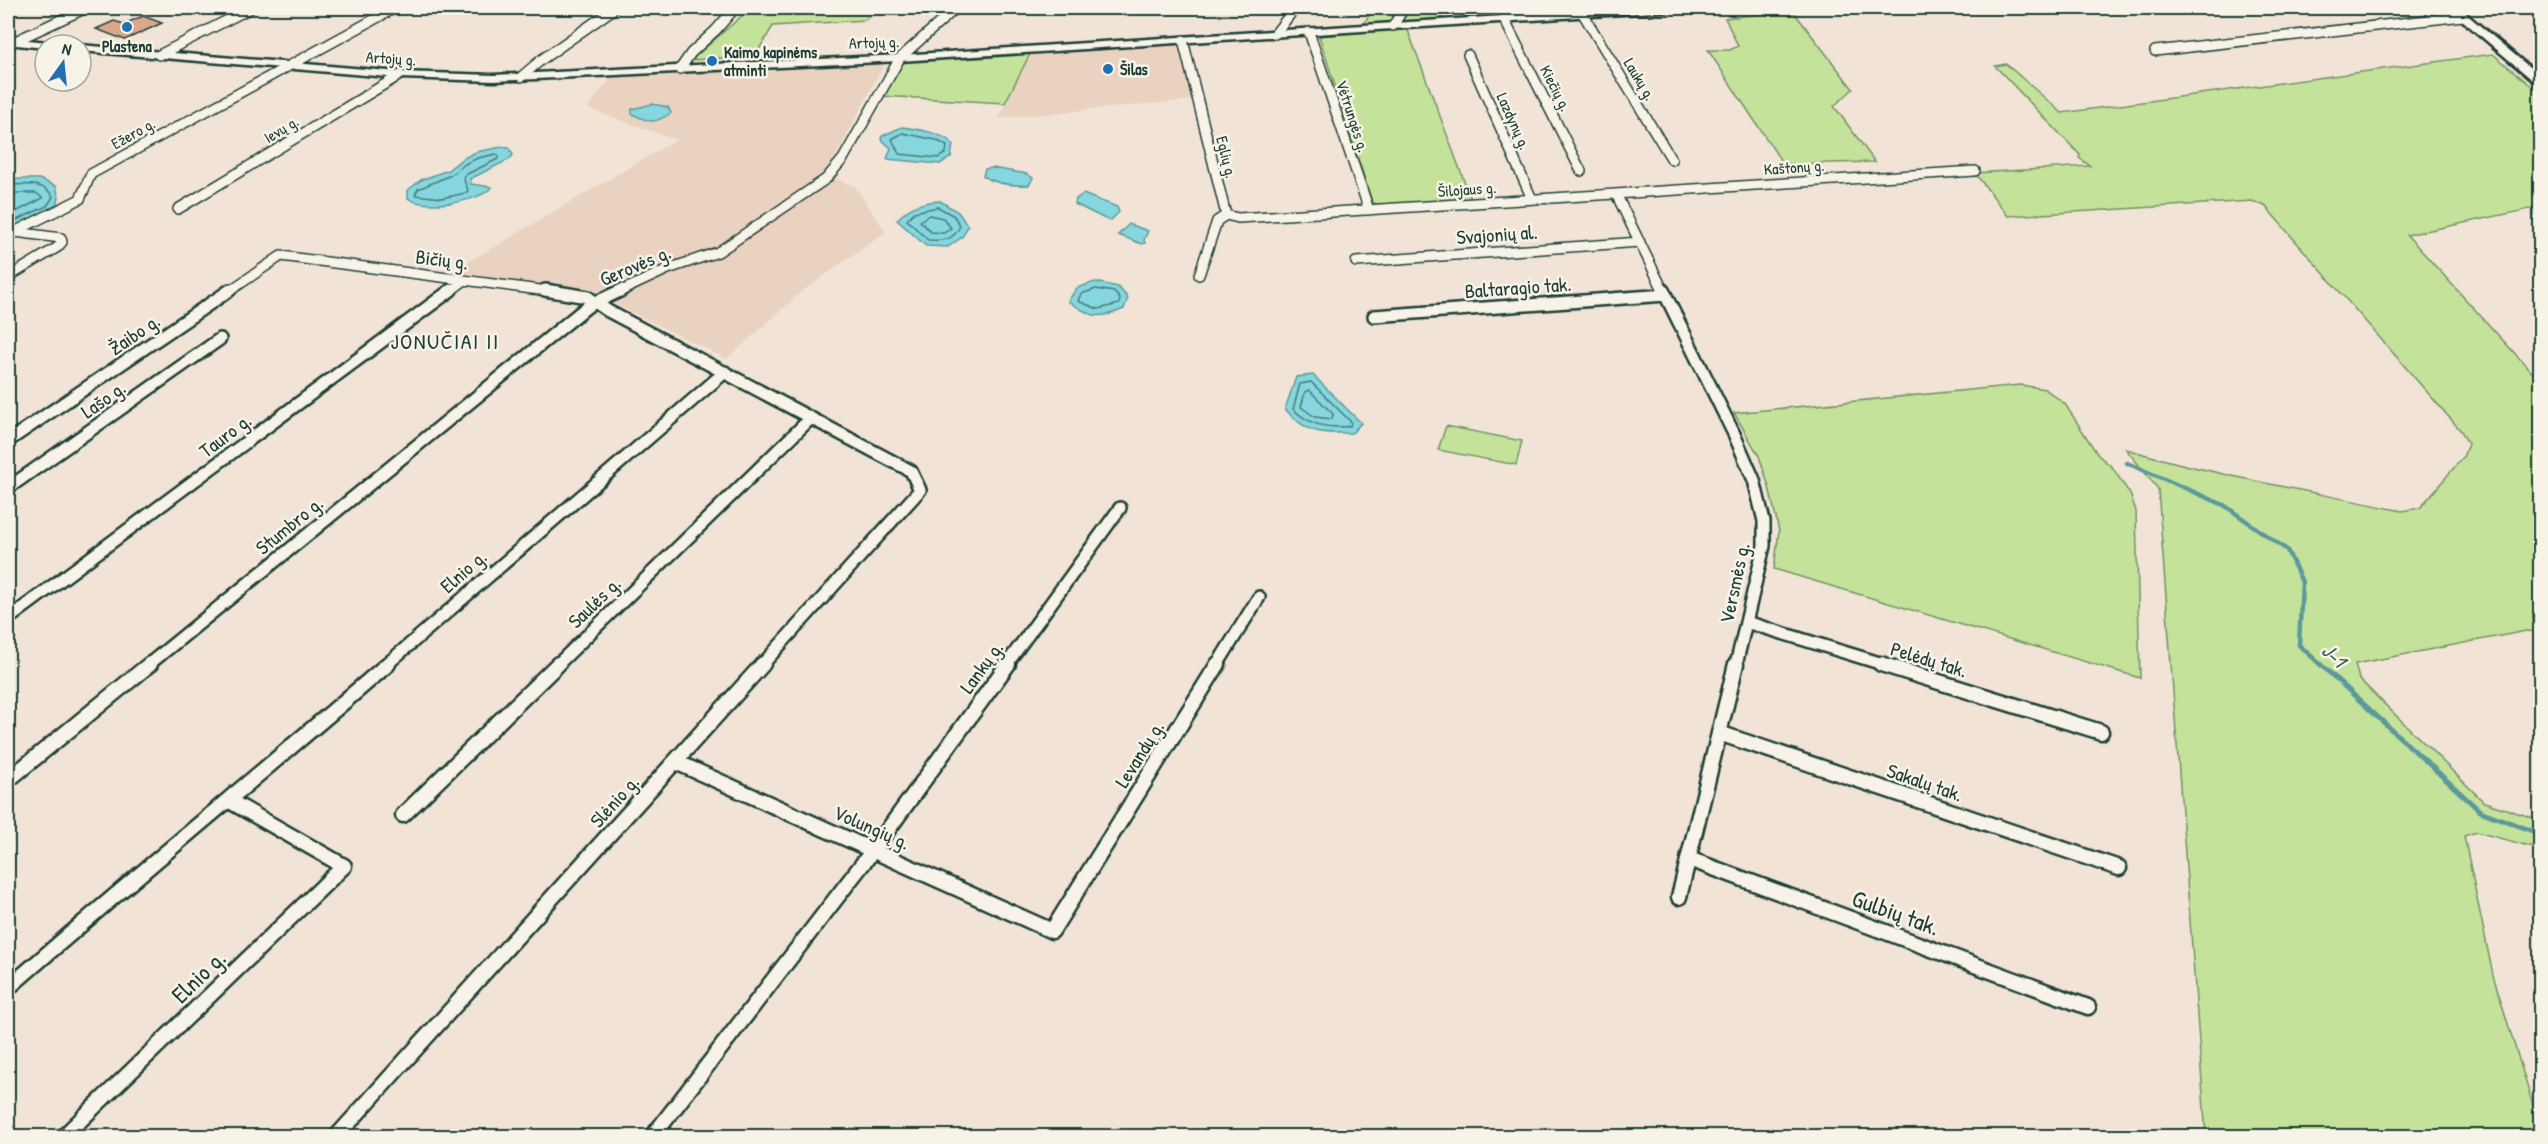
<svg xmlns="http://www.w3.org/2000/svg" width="2548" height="1144" viewBox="0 0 2548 1144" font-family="'Patrick Hand',sans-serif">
  <rect width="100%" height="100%" fill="#f1e4d6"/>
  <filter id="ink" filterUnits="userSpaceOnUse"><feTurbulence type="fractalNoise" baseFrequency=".0167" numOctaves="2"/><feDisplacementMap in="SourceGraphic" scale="12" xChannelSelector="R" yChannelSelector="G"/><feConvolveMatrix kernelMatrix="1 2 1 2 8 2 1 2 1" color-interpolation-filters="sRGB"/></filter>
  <g filter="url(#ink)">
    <path fill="#ead2c0" d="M1174,44L1182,47L1195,100L999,118L1031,52Z
      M885,62L827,174L855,187L886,232L800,293L727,359L596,295L453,271L676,140L587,108L613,75Z"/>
    <path fill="#c5e29a" stroke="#729067" stroke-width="1.5" d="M751,8H879L865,20L773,26L755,56L691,60Z
      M1374,8H1447L1440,20L1362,26Z
      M1793,11L1853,89L1834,106L1875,162L1783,164L1708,50H1730L1738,46L1725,18Z
      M1407,28L1471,199L1381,206L1372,202L1319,36Z
      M1031,52L1005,103L881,96L904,61Z
      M2493,54L2540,93V207L2407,235L2540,381V632L2526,631L2355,664L2359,679L2484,802L2540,820V849L2477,832L2464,836L2493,975L2540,1128V1136H2206L2158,489L2126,449C2217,476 2309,491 2402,511L2420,508L2463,457L2468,444L2461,431L2265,206L2252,201L2008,216L1975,173L2090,166L2079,158L2080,155L1995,66L2006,64L2062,113Z
      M2020,385L2045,389L2065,404L2098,455L2112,467L2130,494L2136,511L2140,678L1774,569L1779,531L1769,487L1759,456L1734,413Z
      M1446,426L1522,441L1516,465L1438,450Z"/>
    <path fill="#85d6df" stroke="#5c999b" stroke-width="1.5" d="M652,104L668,107L671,113C653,125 649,122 632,114V109Z
      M902,127C916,129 944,133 953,144L951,157L940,164L887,159L891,148L881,139L882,136Z
      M502,147L509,148L513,155L510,159L470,179L471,184L492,187C479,203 423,210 408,198V190L421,180L448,170L462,159L476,152Z
      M993,168L1027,174L1033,178L1029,185C1013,186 996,184 983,176L985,169Z
      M8,179H39L56,186L59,198L55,207L8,230Z
      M1083,194L1117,207L1119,212L1111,220L1105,219L1075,204L1076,199Z
      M940,201L958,212L968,226L962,237L948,247L926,246L897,220C909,206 922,202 940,201Z
      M1129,224L1148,231L1144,240L1145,243L1142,244L1118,235Z
      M1095,282L1118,287L1128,298L1124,309C1098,320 1091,317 1068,301L1077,288Z
      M1313,375L1361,423L1352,433C1319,433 1308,435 1285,409L1296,377Z"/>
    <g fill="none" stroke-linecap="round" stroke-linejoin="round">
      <path stroke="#487a78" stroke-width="1.5" d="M903,133L936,140L947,146L946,153L938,158L899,154L892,139Z
        M496,154L499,156L498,159L465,175L464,180L468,190L466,193L442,198L415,195L418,189L451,175L465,164L478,158Z
        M8,185C24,185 45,181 53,197L47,206L8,224
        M8,193H36L43,198L8,216
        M938,207L954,216L960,226C953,241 943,241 928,240L907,220L914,212Z
        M929,215L943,218L951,228L944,233L931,232L920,221Z
        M1096,289L1114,292L1120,299L1119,304L1098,309L1078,301L1081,294Z
        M1311,382L1351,422L1350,426C1327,429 1309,425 1293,409L1300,384Z
        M1309,390L1333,414L1332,419L1315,417L1301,407L1305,392Z"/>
      <path stroke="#5c999b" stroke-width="4.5" d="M2127,463L2224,505L2287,550L2302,582L2299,645L2321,665"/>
      <path stroke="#5c999b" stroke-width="5" d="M2320,664L2480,811L2540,834"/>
    </g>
    <path fill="#daa98d" stroke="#1f3d34" stroke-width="1.5" d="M143,16L162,23L125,40L96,29L114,21L124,24Z"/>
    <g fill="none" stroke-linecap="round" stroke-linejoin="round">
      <g stroke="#1f3d34" stroke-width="12">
        <path id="minor-far2" d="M1507,11L1555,8
          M1583,14L1672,160
          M1504,19L1581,171
          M1393,26L1404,8
          M1309,32L1369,210
          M1275,34L1295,8
          M1183,40L1226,215L1217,221L1199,275
          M13,42L86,8
          M2155,51L2463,16
          M159,55L251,8
          M1468,55L1532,199
          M680,69L691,53L716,30L735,8
          M521,77L541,60L612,10
          M1616,194L1664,292
          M178,209L400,75
          M1226,215L1238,218L1975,171
          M8,235L80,199L91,174L395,8
          M1356,262L1640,242
          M8,277L58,247L62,242L61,238L15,232
          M228,292L281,256L555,292
          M449,292L465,280
          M619,292L668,269L718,252L826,179L843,159L900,58L956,8"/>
      </g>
      <g stroke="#1f3d34" stroke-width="16">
        <path id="minor-far1" d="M545,290L588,297L608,311L911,471L920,490L762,665
          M1663,290L1734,434L1754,480L1764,521V546L1736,665
          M1374,316L1666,295
          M8,441L230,290
          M8,488L220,339
          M8,619L451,290
          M1746,622L1886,665
          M148,665L588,306L622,290
          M386,665L725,372
          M557,665L811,418
          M1006,665L1120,508
          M1217,665L1259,597"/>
      </g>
      <g stroke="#1f3d34" stroke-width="19">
        <path id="minor" d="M1881,664L2101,732
          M1719,733L2119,868
          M676,762L1052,931L1218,664
          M8,780L150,664
          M403,815L558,664
          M1689,859L2088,1007
          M1679,897L1736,664
          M8,988C133,878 262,773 388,664
          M64,1136L344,866L228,800
          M337,1136L763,664
          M653,1136L874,849L1008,664"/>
      </g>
      <g stroke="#1f3d34" stroke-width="5">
        <path id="secondary" d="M1627,8H1674L1669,11L900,61L494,81L400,78L81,51L80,45L400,72L494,75L900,55Z
          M2448,8H2459L2540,76V84L2536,83Z
          M8,38L48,42L54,45H45V48L8,44Z"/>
      </g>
      <use href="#minor-far2" stroke="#f7f3e8" stroke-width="9"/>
      <use href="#minor-far1" stroke="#f7f3e8" stroke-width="11"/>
      <use href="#minor" stroke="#f7f3e8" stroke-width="14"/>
      <use href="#secondary" fill="#f7f3e8" fill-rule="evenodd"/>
    </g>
  </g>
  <g fill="#1f6fb2" stroke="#f7f3e8" stroke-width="2">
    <circle cx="127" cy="27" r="6"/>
    <circle cx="712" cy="61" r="6"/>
    <circle cx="1108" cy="69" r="6"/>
  </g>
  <g text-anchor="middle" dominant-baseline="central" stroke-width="5" stroke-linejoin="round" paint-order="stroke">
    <g font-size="16" fill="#1f3d34" stroke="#f7f3e8">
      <text transform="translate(874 42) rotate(-2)">Artojų g.</text>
      <text transform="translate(391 58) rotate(4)">Artojų g.</text>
      <text transform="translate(1640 79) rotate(59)">Laukų g.</text>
      <text transform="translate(1556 88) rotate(63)">Kiečių g.</text>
      <text transform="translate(1353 116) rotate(72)">Vėtrungės g.</text>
      <text transform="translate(1514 121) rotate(66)">Lazdynų g.</text>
      <text transform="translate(281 129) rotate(-31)">Ievų g.</text>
      <text transform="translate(133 133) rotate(-29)">Ežero g.</text>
      <text transform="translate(1227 157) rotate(76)">Eglių g.</text>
      <text transform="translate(1794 167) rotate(-4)">Kaštonų g.</text>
      <text transform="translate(1467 189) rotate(-4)">Šilojaus g.</text>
    </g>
    <g font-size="16" font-weight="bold" fill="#1f3d34" stroke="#f7f3e8" text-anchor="start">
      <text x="127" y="46" text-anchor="middle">Plastena</text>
      <text x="724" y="52">Kaimo kapinėms<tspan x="724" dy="18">atminti</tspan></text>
      <text x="1120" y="69">Šilas</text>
    </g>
    <g font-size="20" fill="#1f3d34" stroke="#f7f3e8">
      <text transform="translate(1497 234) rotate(-4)">Svajonių al.</text>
      <text transform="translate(442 259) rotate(7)">Bičių g.</text>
      <text transform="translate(635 265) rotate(-23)">Gerovės g.</text>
      <text transform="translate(1518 287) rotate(-4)">Baltaragio tak.</text>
      <text transform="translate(134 334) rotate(-34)">Žaibo g.</text>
      <text transform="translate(103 399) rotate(-35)">Lašo g.</text>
      <text transform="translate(225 435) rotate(-37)">Tauro g.</text>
      <text transform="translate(289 525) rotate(-39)">Stumbro g.</text>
      <text transform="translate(463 571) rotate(-41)">Elnio g.</text>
      <text transform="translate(1734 583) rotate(-78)">Versmės g.</text>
      <text transform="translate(594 602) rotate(-44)">Saulės g.</text>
      <text transform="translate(1929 659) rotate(17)">Pelėdų tak.</text>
      <text transform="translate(981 667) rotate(-54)">Lankų g.</text>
      <text transform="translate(1139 754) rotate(-58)">Levandų g.</text>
      <text transform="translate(1925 782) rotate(19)">Sakalų tak.</text>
      <text transform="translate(614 801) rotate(-48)">Slėnio g.</text>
      <text transform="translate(872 827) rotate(24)">Volungių g.</text>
    </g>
    <g font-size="21" font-style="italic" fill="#335c56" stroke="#f7f3e8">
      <text transform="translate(2334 655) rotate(43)">J-1</text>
    </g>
    <g font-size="22" letter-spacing="1.5" fill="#1f3d34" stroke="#f7f3e8">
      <text x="445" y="341">JONUČIAI II</text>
    </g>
    <g font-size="24" fill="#1f3d34" stroke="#f7f3e8">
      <text transform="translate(1896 912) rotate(20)">Gulbių tak.</text>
      <text transform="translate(198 976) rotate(-44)">Elnio g.</text>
    </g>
  </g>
  <rect width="2548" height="1144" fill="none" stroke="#f7f3e8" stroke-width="30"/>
  <rect x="15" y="15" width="2518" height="1114" fill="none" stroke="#1f3d34" stroke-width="2" filter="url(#ink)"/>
  <g transform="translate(63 63) rotate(15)"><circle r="28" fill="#f7f3e8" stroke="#a1aaa0" stroke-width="1.5"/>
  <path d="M0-4.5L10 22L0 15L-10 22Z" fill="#1f6fb2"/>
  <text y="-9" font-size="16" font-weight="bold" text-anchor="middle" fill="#1f3d34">N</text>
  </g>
</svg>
